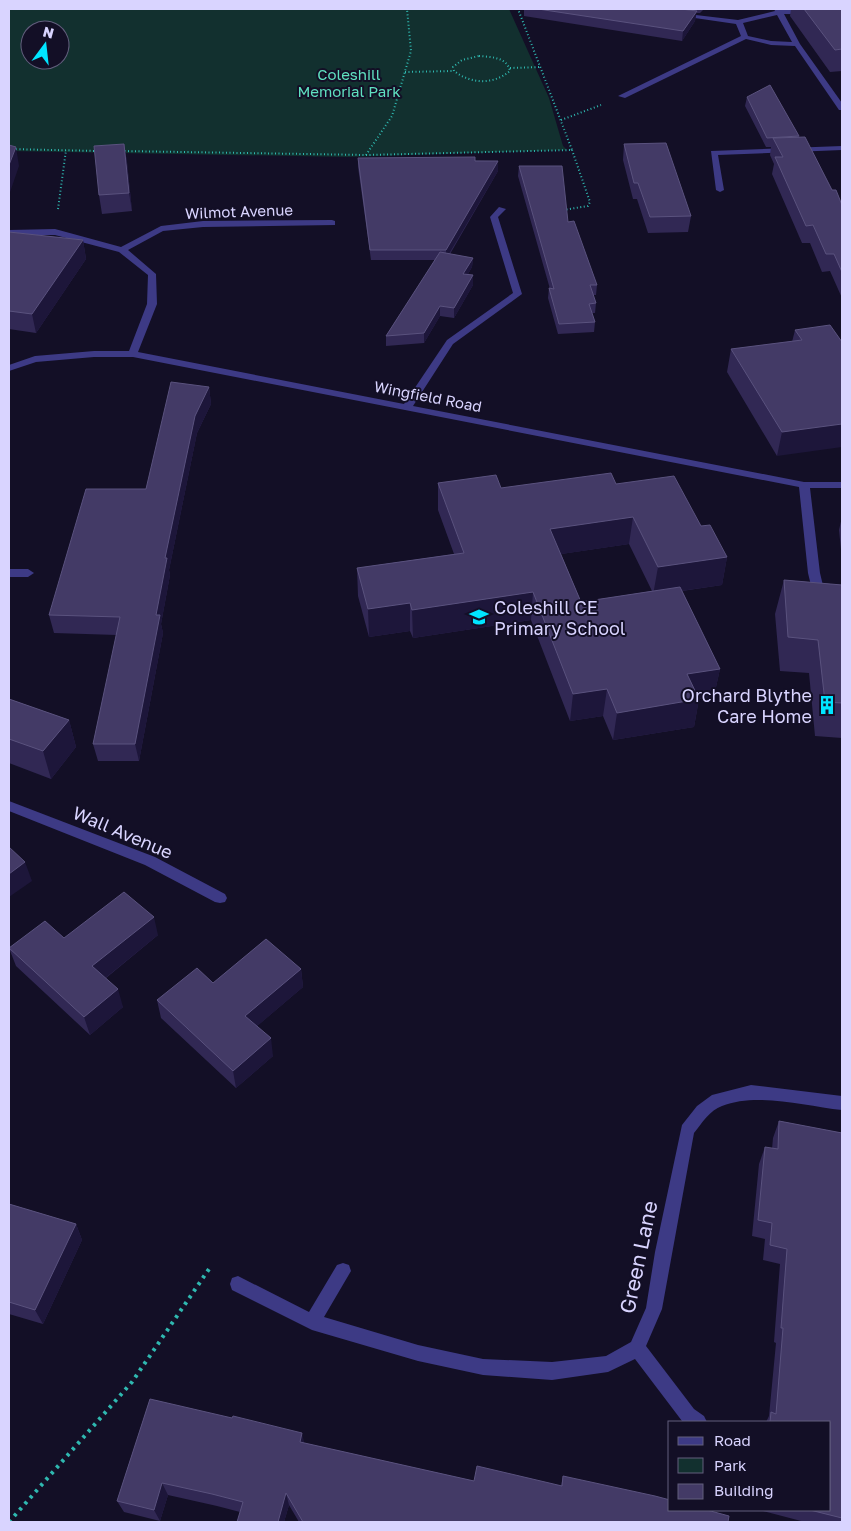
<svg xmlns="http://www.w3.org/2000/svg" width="851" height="1531" viewBox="0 0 851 1531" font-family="'Golos Text',sans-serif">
  <rect width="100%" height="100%" fill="#130f26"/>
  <path fill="#12302f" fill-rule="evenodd" d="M9,9H509L549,98L563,146L567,150L347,157L9,151ZM30,30H60V60H30Z"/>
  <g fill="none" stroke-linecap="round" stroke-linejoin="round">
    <path stroke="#2fb8b0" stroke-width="2" stroke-dasharray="1 2.5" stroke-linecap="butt" d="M407,9H417
      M479,56C491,57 507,57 510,71C493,85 471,84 454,71L453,67L462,60Z
      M510,68L541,67
      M405,72L454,71
      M561,120L601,105
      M9,149L97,151
      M121,151L366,155L392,116L411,51L407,9
      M366,155L572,150L518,9
      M58,209L66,150
      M563,210L588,206L590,202L572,150"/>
    <path stroke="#2fb8b0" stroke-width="4" stroke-dasharray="3 5" stroke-linecap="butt" d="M9,1522L132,1382L209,1269L213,1271"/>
    <path fill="#3d3a85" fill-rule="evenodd" d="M774,9L842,11V15L784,14L800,44L842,103V110H839L795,46L771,45L746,39L625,98L618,96L741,36L736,24L681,16L679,15V13L738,20L775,11ZM777,15L792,42L771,41L748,36L743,23Z
      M842,146V150L718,155L724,190L720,192L716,190L711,151Z
      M499,207L506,209L498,217L522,294L453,344L413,406L804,482H842V488H810L820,573L826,598L824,601L820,602L814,598L808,573L799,487L133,357H94L36,362L9,371V365L35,356L94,351H129L147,304L148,275L119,252L55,235H9V230L55,229L121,247L161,226L203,221L332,220L335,221V225L203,227L163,231L128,250L156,274L157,304L138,352L404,404L447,340L513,293L490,217Z
      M9,569H28L34,573L28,577H9Z
      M9,801L155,857L225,894L227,898L225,902L220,903L215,902L145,865L9,811Z
      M751,1085L842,1096V1110C805,1106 757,1092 722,1106C710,1110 702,1123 694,1133L662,1309L646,1346L694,1409L704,1416L707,1422L682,1421L635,1359L608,1372L552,1380L483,1375L418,1361L312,1330L232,1290L230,1284L232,1278L238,1276L309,1312L337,1265L343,1263L349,1265L351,1271L324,1317L418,1345L483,1359L552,1362L606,1356L631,1342L646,1308L655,1252L682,1125L697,1106L712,1095Z"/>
  </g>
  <path fill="#312854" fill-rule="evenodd" d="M524,9H704L700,13H696L695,21L682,41L524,16Z
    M791,9H842V71L830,72L790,16Z
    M747,97L799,136L832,190L842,205V298L830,271L822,272L810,243H802L772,174L774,164L770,155L771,147H766L745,106Z
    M124,144L127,162L132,211L102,214L99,195Z
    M624,144L691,216L688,232L648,233L637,199H633L623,160Z
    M358,158L498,161V171L450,254L473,258L472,267L468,274L473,285L454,318L440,316L424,343L386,346V336L435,260H371L358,167Z
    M519,166L568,222L597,285L596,295H593L596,303L595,313H592L595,322L594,332L558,334L548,298L549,288L550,289L518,176Z
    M9,232L83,240L86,259L36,333L9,329Z
    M795,330L842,342L777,456L727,372L731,349L792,342Z
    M209,387L211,404L197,433L169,570L170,575L161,624L163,633L139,761H98L93,744L117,635L54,633L49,615L146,489Z
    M438,483L501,488L616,484L701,526L727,557L722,585L682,591L720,669L714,696L699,699L694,727L613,740L603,716L570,721L531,620L413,638L410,631L369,637L358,596L357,568L454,554L438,510ZM629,544L652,591L581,602L561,554Z
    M842,517V559L839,530Z
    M784,580L842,585V738L815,736L809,673L780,671L775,614Z
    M9,699L69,720L76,747L51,779L9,763Z
    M158,935L106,978L123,1007L90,1035L16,966L9,948L64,938Z
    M301,969L303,987L257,1026L273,1056L236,1088L161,1018L157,1000L213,983Z
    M779,1121L842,1133V1522H805L759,1510H830V1422H766L769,1416L776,1343L774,1342L780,1264L763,1260L765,1239L752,1236L759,1164L765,1147L772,1149L773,1138Z
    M9,1204L76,1224L82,1240L43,1324L9,1314Z
    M150,1399L304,1443L474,1481L561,1486L563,1476L728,1522H299L289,1505L284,1522H237L240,1512L217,1506L168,1495L160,1521L124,1512L117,1501Z"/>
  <path fill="#1d163a" d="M697,11L695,21L682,41L683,31Z
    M124,144L127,162L132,211L129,193Z
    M16,147L19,166L9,195V165Z
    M498,161V171L446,259V250Z
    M83,240L86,259L36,333L32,314Z
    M473,258L472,267L463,283V274Z
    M473,275V285L454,318V308Z
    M440,306V316L424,343V333Z
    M209,387L211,404L197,433L169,570L170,575L161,624L163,633L139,761L135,744L165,558L195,416Z
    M842,424V447L777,456L782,432Z
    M633,517L629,544L548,556L550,529Z
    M727,557L722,585L653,595L658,567Z
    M533,592L531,620L413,638L412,610Z
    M410,603V631L369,637L368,609Z
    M720,669L714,696L682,701L687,674Z
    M607,689L603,716L570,721L573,694Z
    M699,699L694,727L613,740L617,713Z
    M69,720L76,747L51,779L43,751Z
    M25,862L32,881L9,897V874Z
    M154,917L158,935L98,984L92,966Z
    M301,969L303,987L249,1033L245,1016Z
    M118,989L123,1007L90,1035L84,1017Z
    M271,1038L273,1056L236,1088L233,1071Z
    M76,1224L82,1240L43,1324L35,1310Z
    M302,1433L305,1446L300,1442Z
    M162,1483L168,1495L160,1521L154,1510Z
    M286,1493L289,1505L284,1522H278Z"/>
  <path fill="#433a66" stroke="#5a527e" d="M538,9H681L697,11L683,31Z
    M804,9H842V49L835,50Z
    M770,85L799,136L767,138L747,97Z
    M805,137L832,190H836L842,205V272L834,254H826L813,225L806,226L775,157H783L773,138Z
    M666,143L691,216L650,217L638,183H634L624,144Z
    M124,144L129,193L99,195L94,146Z
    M9,145L16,147L9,165Z
    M475,157V161H498L446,250H370L358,158Z
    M519,166H562L568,222L574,221L597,285H590L596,303L589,304L595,322L559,324L549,288L554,289Z
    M9,232L83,240L32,314L9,311Z
    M440,252L473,258L463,274L473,275L454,308L440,306L424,333L386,336Z
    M830,325L842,342V424L782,432L731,349L802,340L795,330Z
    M171,382L209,387L195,416L165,558H167L156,615H160L135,744H93L120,617L49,615L86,489H146Z
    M611,473L616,484L674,476L701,526L710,525L727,557L658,567L633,517L550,529L581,602L680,587L720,669L687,674L699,699L617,713L607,689L573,694L533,592L412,610L410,603L368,609L357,568L464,553L438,483L496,475L501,488Z
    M784,580L842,585V703L825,702L818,640L788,637Z
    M9,699L69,720L43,751L9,739Z
    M9,847L25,862L9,874Z
    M124,892L154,917L92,966L118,989L84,1017L9,948L45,921L64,938Z
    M266,939L301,969L245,1016L271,1038L233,1071L157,1000L197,968L213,983Z
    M779,1121L842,1133V1518L810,1510H830V1422H770L771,1412L776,1414L783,1328H781L787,1249L770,1245L772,1223L758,1220L765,1147L778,1149Z
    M9,1204L76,1224L35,1310L9,1302Z
    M150,1399L232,1418L233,1416L302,1433L300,1442L474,1481L477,1466L562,1486L563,1476L655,1496L670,1500V1510H707L729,1516L728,1522H303L286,1493L278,1522H237L243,1502L212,1494L162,1483L154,1510L117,1501Z"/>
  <defs>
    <g id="school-bare" transform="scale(1.5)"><path d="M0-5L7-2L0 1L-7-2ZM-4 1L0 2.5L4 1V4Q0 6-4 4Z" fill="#00e5ff" stroke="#130f26" stroke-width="2.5" paint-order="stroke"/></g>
    <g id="building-bare" transform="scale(1.5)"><path d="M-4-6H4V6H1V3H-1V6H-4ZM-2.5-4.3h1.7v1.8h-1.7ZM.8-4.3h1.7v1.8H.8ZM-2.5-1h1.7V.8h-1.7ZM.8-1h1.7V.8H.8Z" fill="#00e5ff" stroke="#130f26" stroke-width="2.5" paint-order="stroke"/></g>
  </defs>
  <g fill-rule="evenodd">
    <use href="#school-bare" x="479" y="617"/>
    <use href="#building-bare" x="827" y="705"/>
  </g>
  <g text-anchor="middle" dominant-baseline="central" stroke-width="4" stroke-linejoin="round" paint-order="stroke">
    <g font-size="15" fill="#5fe0c0" stroke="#130f26">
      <text x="349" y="74">Coleshill<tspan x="349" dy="17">Memorial Park</tspan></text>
    </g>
    <g font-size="15" fill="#d9d4ff" stroke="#130f26">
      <text transform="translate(239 211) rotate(-2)">Wilmot Avenue</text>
      <text transform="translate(428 396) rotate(11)">Wingfield Road</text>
    </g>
    <g font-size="18" fill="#d9d4ff" stroke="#130f26" text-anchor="start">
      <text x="494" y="607">Coleshill CE<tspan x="494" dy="21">Primary School</tspan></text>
      <text x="812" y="695" text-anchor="end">Orchard Blythe<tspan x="812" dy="21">Care Home</tspan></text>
    </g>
    <g font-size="18" fill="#d9d4ff" stroke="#130f26">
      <text transform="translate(123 832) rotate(23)">Wall Avenue</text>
    </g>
    <g font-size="21" fill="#d9d4ff" stroke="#130f26">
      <text transform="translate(638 1257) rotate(-78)">Green Lane</text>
    </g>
  </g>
  <rect width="851" height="1531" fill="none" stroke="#d9d4ff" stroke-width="20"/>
  <rect x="668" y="1421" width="162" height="90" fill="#130f26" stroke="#625e7d"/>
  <rect x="678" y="1437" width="25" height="8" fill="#3d3a85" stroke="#625e7d"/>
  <text x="714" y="1446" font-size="15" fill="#d9d4ff">Road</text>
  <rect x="678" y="1458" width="25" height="15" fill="#12302f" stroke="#625e7d"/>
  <text x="714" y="1471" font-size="15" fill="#d9d4ff">Park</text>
  <rect x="678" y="1484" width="25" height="15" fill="#433a66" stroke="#625e7d"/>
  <text x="714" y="1496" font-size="15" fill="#d9d4ff">Building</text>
  <g transform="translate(45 45) rotate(15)"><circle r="24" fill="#130f26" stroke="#625e7d"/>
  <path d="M0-4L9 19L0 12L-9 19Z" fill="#00e5ff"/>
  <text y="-8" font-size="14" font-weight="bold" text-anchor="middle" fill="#d9d4ff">N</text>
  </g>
</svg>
